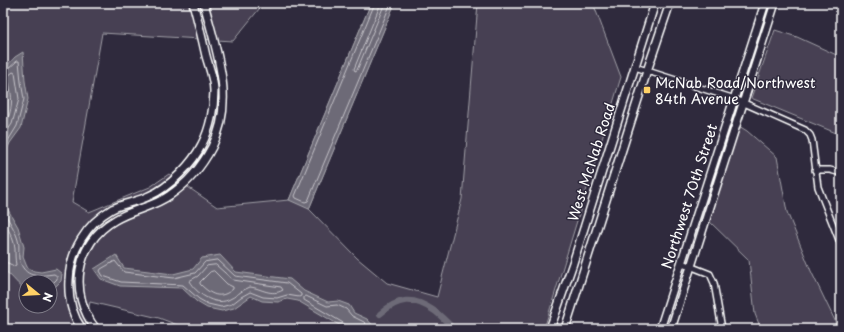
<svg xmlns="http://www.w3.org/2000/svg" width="844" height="332" viewBox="0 0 844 332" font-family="'Playpen Sans',sans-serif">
  <rect width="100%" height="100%" fill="#2f2a3d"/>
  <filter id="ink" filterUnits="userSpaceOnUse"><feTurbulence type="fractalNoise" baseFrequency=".025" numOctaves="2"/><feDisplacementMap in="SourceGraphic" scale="8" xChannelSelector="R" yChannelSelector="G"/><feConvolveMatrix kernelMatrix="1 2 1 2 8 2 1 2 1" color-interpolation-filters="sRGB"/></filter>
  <g filter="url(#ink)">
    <path fill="#464152" stroke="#a2a0a8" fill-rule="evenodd" d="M3,3H264L233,41L102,33L72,202L89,212L150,187L169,174L217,207L289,200L371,3H395L309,209L357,258L387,283L437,297L462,199L478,3H593L621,77L544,329H188L159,318L90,302L84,329H3ZM26,282H50V306H26Z
      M775,30L797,37L841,57V135L751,98Z
      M739,126L747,131L777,157L787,212L811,271L839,329H761L755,314L749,260L709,221Z"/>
    <path fill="#6d6a77" stroke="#a7a6ad" d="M371,3H395L309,209L289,200Z
      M23,52L25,81L28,99L21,128L10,143L3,158V70L15,57Z
      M3,201L18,227L24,247L23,257L27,267L34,271L41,272L56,269L62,274L61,281L56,286H50V282H26V287L23,288C16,283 11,274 3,270Z
      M116,255L124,268L173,274L193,269L202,258L220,255L236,272L290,279L304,291L328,302L338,301L349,305L354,313L367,319L376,329H346L298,301L287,299L278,302L262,301L251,296L234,308L222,311L207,308L197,302L182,288L120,286L101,279L94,269Z"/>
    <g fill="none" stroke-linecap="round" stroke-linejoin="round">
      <path stroke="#c5c3c9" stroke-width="1" d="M375,3L295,196L296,198L305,202L308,201L391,3
        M380,3L379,8L354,69L355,71L357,70L385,3
        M3,71L7,70L17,61H19L21,82L24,99L17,126L3,149
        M3,76H8L13,72L15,73L19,99L12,124L3,137
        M3,82L9,83C13,99 13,113 3,127
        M3,210C8,220 15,229 18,240C20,246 18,253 19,259C25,279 38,276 54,274L57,276V279L54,282H49
        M3,221C8,229 14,238 15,249C15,255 15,259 16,265L14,266L8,263L3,262
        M218,260L235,276L287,283L301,294V296L299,297L287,295L277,298L263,297L250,292L241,297L232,304L221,307L208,304L199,299L183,285L121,282L103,276L100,271L101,269L115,261L124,272L174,278L195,273L205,262Z
        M216,265L233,280L281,287L283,290C271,297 261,288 250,287C241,290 236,297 228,300C214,306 196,293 189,281L198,276L207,266Z
        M214,271L227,284L233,287V289C220,300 211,295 200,284V282L210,272Z
        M347,329L345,324L304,300V297L306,296L327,306L337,305L346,309L352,316L364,322L371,329"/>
      <path stroke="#6d6a77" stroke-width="6" d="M380,314C398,298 413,296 433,310C441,315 447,323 454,329"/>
      <g stroke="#fff" stroke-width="8">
        <path id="street" d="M635,67L735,99L805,130L810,135L812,140L818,187L841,245
          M815,170H830L841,173
          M682,263L710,274L714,283L722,329"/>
      </g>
      <g stroke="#fff" stroke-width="10">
        <path id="secondary" d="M82,329C72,315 68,297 69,280C70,251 86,224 112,209C124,203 137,202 149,196C169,188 193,163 202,144C210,129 214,108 214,91C214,79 209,67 206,56C202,38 198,21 193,3
          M96,329C68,294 75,243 115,220C133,209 154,207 170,195C188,183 202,166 212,147C236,100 216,51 204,3
          M550,329L573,263L655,3
          M565,329L647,71L670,3
          M660,329L765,3
          M671,329L775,3"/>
      </g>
      <use href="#street" stroke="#2f2a3d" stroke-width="5"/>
      <use href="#secondary" stroke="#2f2a3d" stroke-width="7"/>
    </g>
  </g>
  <rect fill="#ffd166" stroke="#2f2a3d" stroke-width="1.5" x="643" y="86" width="8" height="8" rx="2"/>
  <g text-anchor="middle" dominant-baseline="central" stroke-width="3" stroke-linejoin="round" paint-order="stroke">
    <g font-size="14" fill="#fff" stroke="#2f2a3d" text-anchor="start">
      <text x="655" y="82">McNab Road/Northwest<tspan x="655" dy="16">84th Avenue</tspan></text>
    </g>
    <g font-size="14" fill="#fff" stroke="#2f2a3d">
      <text transform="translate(591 162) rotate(-72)">West McNab Road</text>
      <text transform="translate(689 196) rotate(-72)">Northwest 70th Street</text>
    </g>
  </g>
  <rect width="844" height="332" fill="none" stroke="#2f2a3d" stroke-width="16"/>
  <rect x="8" y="8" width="828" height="316" fill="none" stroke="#fff" stroke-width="1.5" filter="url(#ink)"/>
  <g transform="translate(38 294) rotate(108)"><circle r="19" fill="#2f2a3d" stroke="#827f8b"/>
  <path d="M0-3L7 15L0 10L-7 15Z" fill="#ffd166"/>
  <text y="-6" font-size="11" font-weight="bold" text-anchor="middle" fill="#ffffff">N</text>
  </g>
</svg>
